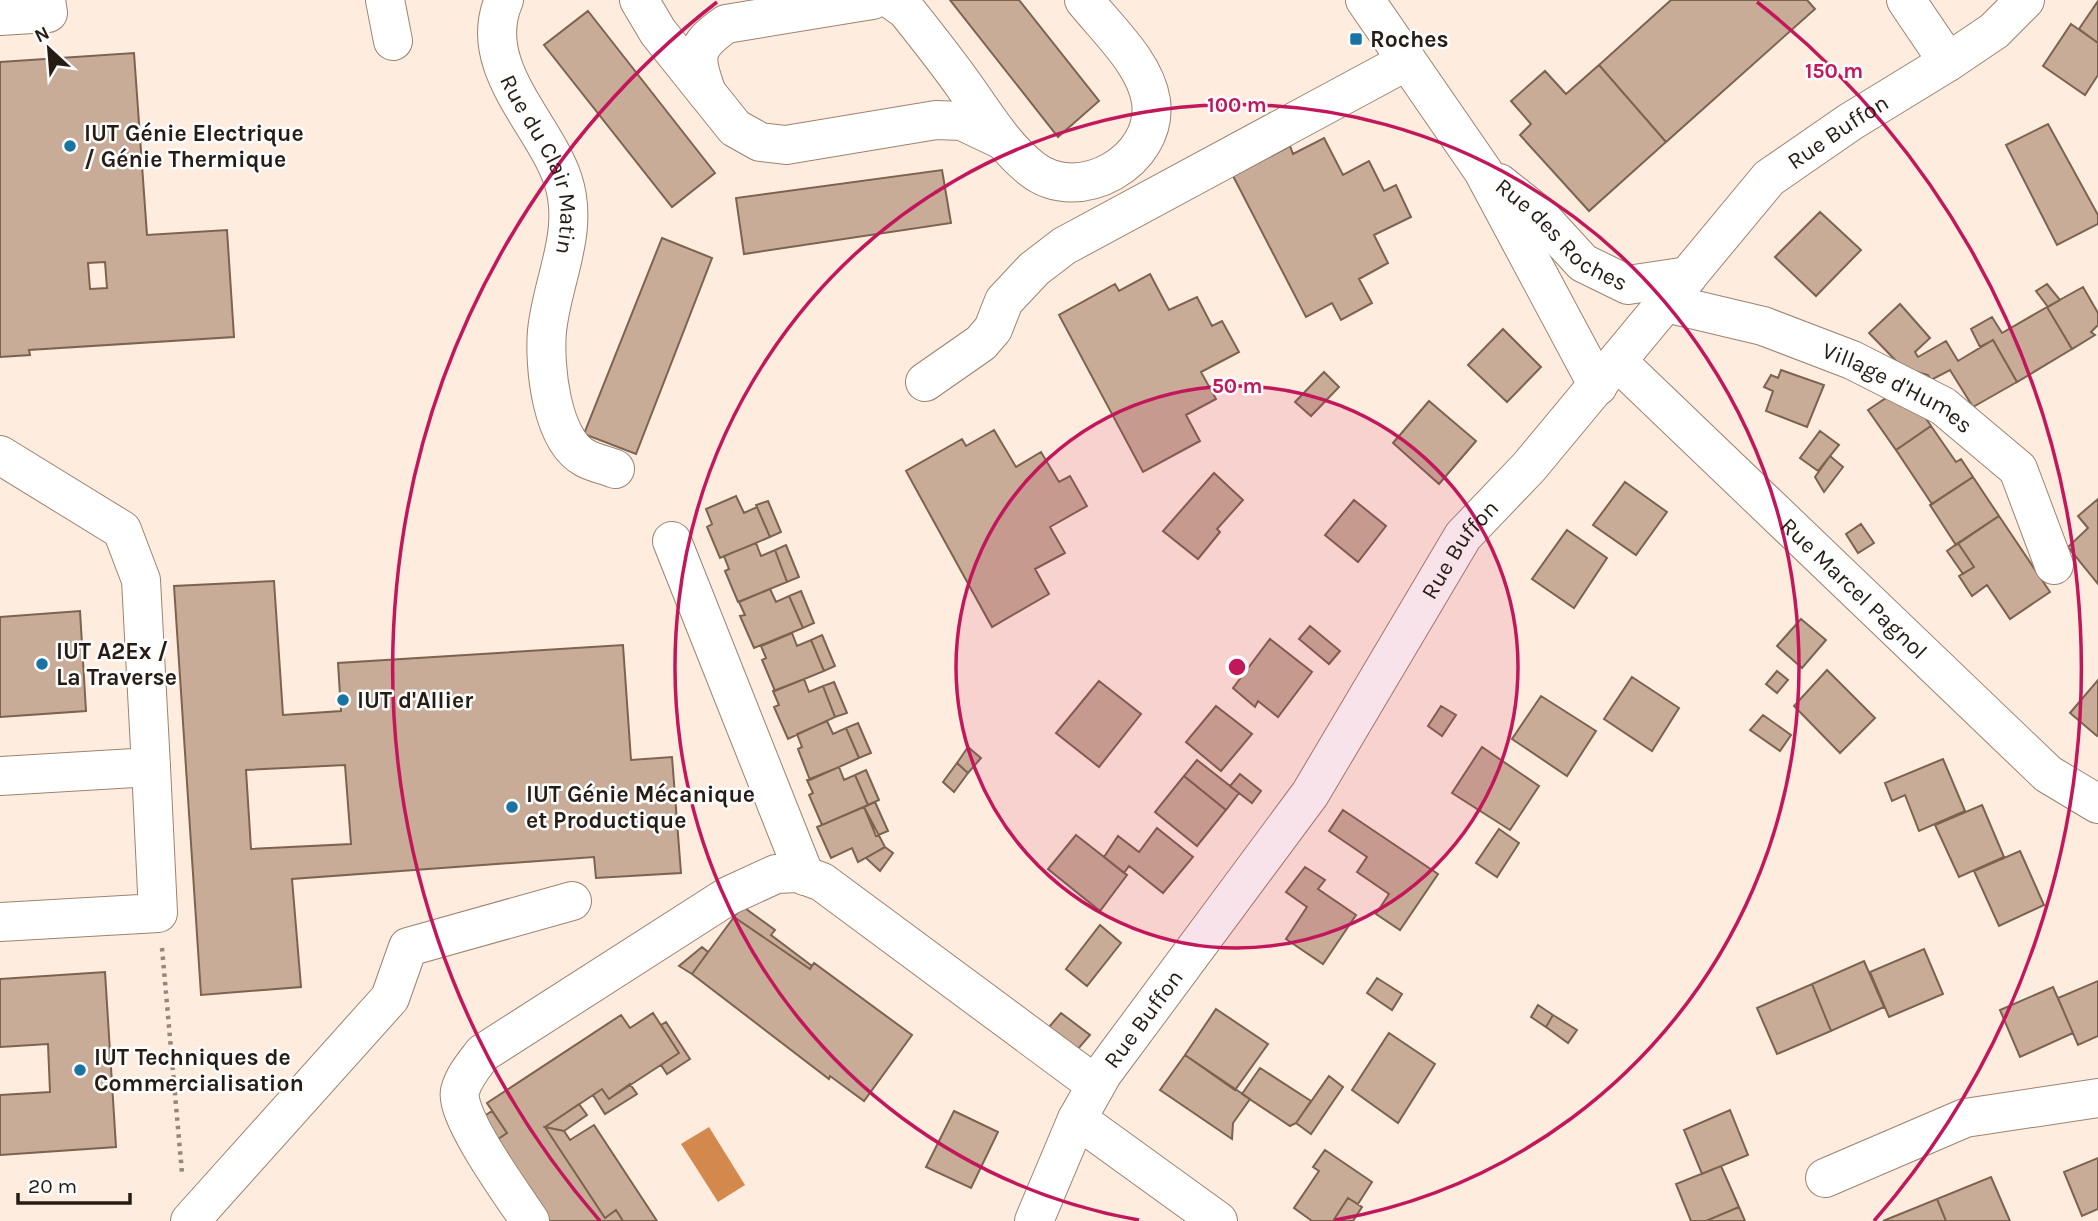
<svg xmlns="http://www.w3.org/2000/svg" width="2098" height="1221" viewBox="0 0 2098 1221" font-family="Karla,sans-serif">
  <rect width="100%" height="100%" fill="#feecdf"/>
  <path fill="#d3894e" d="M709,1127L745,1185L718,1202L681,1144Z"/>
  <path fill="#c8ac97" stroke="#7c6350" stroke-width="2" fill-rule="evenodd" d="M950,0H1019L1099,101L1058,137Z
    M1671,0H1807L1815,9L1666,142L1599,65Z
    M2098,1V43L2079,29Z
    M588,11L715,173L672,207L544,45Z
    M2071,24L2098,43V75L2085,95L2043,66Z
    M134,53L147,235L227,230L234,337L29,350L30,355L0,357V62ZM105,262L107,288L90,289L88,263Z
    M1599,65L1666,142L1589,211L1520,135L1531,124L1511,101L1545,71L1566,94Z
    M2048,124L2098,215V224L2057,245L2006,145Z
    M1324,138L1343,175L1369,161L1384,191L1396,185L1411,217L1374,235L1388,263L1359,279L1372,303L1341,320L1332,303L1306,317L1233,176L1290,146L1293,154Z
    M942,170L951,223L744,254L736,198Z
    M1820,212L1861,250L1816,296L1775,257Z
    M662,238L712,258L636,454L584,434Z
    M1150,274L1169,310L1197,297L1212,326L1222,321L1239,352L1201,372L1216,399L1186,415L1200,441L1143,472L1059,315L1115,284L1119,291Z
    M2047,284L2060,300L2048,307L2036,291Z
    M2083,287L2098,313V325L2091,332L2095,335L2072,349L2047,307Z
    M1900,304L1930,338L1915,352L1918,357L1946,341L1958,361L1993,340L2017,382L1973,407L1950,370L1931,380L1928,375L1903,368L1869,333Z
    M2047,307L2072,349L2017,382L1993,340L1980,347L1971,329L1992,317L2002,333Z
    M1503,329L1541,367L1507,402L1468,365Z
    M1781,370L1824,385L1807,427L1766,411L1773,391L1764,387L1771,375L1778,378Z
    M1324,372L1339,387L1311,416L1295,402Z
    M1895,392L1916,404L1931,426L1896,450L1868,410Z
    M1429,401L1476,441L1439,484L1393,443Z
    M1931,426L1956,462L1961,459L1973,477L1932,504L1896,450Z
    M994,430L1016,467L1041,452L1059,482L1070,476L1087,506L1050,527L1065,553L1035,569L1049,594L992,627L906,471L962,439L966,446Z
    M1820,431L1839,445L1818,471L1800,458Z
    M1830,456L1843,467L1824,492L1815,477Z
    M1214,473L1243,500L1217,529L1220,532L1198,559L1163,531Z
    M1973,477L1999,516L1956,545L1930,505Z
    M1625,482L1667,512L1636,555L1593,525Z
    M736,496L744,513L757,507L770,537L720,558L707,527L712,524L706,509Z
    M2098,499V584L2068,547L2088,528L2078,516Z
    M1354,500L1386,526L1358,562L1325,535Z
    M768,501L781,532L770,537L756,505Z
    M1999,516L2050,592L2010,619L1987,585L1972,596L1959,576L1974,567L1958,543Z
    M1861,524L1874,543L1858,553L1846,534Z
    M1567,530L1607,558L1574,608L1532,579Z
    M756,543L761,556L775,550L787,582L738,602L725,571L729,569L724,556Z
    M1958,543L1974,567L1963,574L1947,551Z
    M786,545L799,577L787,582L775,550Z
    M274,581L283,715L341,711L338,663L623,645L631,760L672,757L681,873L596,878L594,857L292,879L301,987L201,995L174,586ZM345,765L351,844L251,849L246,770Z
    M770,589L776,602L789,596L803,628L754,648L740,616L745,615L739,602Z
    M801,591L814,623L803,628L789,596Z
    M80,611L86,711L0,717V617Z
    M1801,619L1826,640L1802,668L1777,646Z
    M1310,626L1340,651L1329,664L1299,639Z
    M792,633L797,646L811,640L824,671L775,691L762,660L766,658L761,646Z
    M822,635L835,666L824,671L811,640Z
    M1270,639L1312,672L1278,717L1258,701L1255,707L1233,688Z
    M1827,670L1875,718L1840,753L1794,706Z
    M1777,671L1788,680L1777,693L1766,684Z
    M1632,677L1679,708L1652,751L1604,719Z
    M804,679L809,692L823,686L835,717L788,739L774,707L779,705L773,691Z
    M2098,680V734L2097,736L2070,713Z
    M1099,681L1141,714L1099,767L1056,733Z
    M834,682L847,713L835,717L823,686Z
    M1541,696L1596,731L1567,776L1512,739Z
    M1216,706L1252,734L1221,771L1186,742Z
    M1441,706L1456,715L1442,736L1428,726Z
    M1763,715L1791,735L1780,751L1750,730Z
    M827,721L833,734L846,728L859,758L810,780L798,749L802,747L797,734Z
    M858,723L871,753L859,758L846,728Z
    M968,747L981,758L968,773L957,763Z
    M1482,747L1539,786L1510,830L1452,793Z
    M1943,759L1965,811L1919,831L1905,795L1892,801L1885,783Z
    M1197,760L1239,793L1226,810L1184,776Z
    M957,763L968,773L954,792L943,782Z
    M839,767L844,780L855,775L868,805L822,825L809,795L813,793L807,780Z
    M866,770L879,800L868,805L855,775Z
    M1240,774L1261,791L1252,803L1230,786Z
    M1184,776L1226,810L1197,846L1155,812Z
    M875,802L888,831L876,836L864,807Z
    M1982,805L2004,857L1959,877L1935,825Z
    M864,807L885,847L858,862L852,848L831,858L817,827Z
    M1343,810L1438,874L1400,930L1376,914L1389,894L1357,872L1367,857L1329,831Z
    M1157,828L1193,857L1163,893L1129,866L1124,873L1104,857L1118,836L1139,852Z
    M1499,829L1519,843L1497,877L1476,863Z
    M1076,835L1127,875L1100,911L1048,869Z
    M885,847L893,853L880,871L866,858Z
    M2020,851L2044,905L1999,926L1974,871Z
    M1305,867L1325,880L1318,889L1356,915L1323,964L1286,939L1307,907L1286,892Z
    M742,906L775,930L771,935L812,966L810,969L734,917Z
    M734,917L810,969L814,963L912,1035L864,1101L830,1076L829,1079L692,974Z
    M1100,925L1121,943L1087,986L1066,969Z
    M702,947L708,952L692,974L679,966Z
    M1924,949L1943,994L1889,1017L1870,972Z
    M1864,961L1884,1007L1831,1031L1812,984Z
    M105,972L116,1147L0,1155V1095L50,1092L48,1044L0,1047V979Z
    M1377,978L1402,994L1392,1010L1367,993Z
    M2098,981V1036L2078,1045L2058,998Z
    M1812,984L1831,1031L1777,1054L1757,1008Z
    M2053,987L2073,1033L2020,1057L2000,1010Z
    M1538,1005L1553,1015L1546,1027L1531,1017Z
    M1216,1009L1268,1044L1235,1090L1185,1055Z
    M653,1013L679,1053L609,1099L602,1089L545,1127L605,1218L616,1210L623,1221H547L495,1141L507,1133L487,1103L621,1015L630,1028Z
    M1061,1013L1090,1035L1078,1049L1049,1027Z
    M1553,1015L1577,1030L1568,1043L1546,1027Z
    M666,1022L690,1059L667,1074L661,1065L679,1053L661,1025Z
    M1389,1033L1435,1064L1398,1123L1352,1090Z
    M1185,1055L1250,1099L1233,1123L1232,1139L1160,1090Z
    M1260,1068L1311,1101L1296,1123L1290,1126L1242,1094Z
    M1329,1076L1343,1087L1311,1134L1296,1123Z
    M630,1084L637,1094L605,1114L593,1095L602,1089L609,1099Z
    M579,1104L587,1115L564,1131L545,1127Z
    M1730,1110L1748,1155L1702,1174L1684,1130Z
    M492,1111L507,1133L495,1141L480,1119Z
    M954,1111L998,1132L971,1188L926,1167Z
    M594,1125L657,1221H623L616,1210L605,1218L545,1127L564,1131L570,1140Z
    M1325,1150L1372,1182L1358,1204L1348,1198L1333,1221H1312L1294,1208L1319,1171L1313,1167Z
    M2098,1158V1209L2082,1216L2064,1172Z
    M1721,1166L1739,1207L1706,1221H1691L1676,1184Z
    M1991,1177L2010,1221H1946L1937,1199Z
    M1348,1198L1362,1207L1353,1221H1333Z
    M1937,1199L1946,1221H1883Z
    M1739,1207L1745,1221H1706Z"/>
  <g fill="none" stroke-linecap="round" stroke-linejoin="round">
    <g stroke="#9d836f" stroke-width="40">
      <g id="minor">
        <path d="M385,0L393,41"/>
        <path id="s1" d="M504,0C475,66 544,123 563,180C580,232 552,280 547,331C544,365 551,440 585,458C594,463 605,465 615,469"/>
        <path d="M639,0L658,32L735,128L760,142L786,145L936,120L962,121L1002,140"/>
        <path d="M892,0L906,10C926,35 946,60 965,87C985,115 1004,147 1032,169C1079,206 1159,161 1151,101C1145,63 1108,30 1084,0"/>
        <path d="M1365,0L1483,171L1598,386"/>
        <path d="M1906,0L1948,62"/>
        <path d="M0,16L48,13L46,0"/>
        <path d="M707,93C694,57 692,48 726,24L872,0"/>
        <path id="s2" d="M1499,183L1538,214L1583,263L1628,285L1688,276"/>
        <path id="s3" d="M1666,303L1763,326L1852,360L1943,406L2018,469L2054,565"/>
        <path id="s4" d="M1618,362L2048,774L2098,804"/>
        <path d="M925,382L981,343L993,329L1004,301L1034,269L1064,246L1407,61"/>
        <path d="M0,455L122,530L141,580L151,767"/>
        <path d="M672,541L805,876"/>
        <path d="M0,776L151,767L158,913L0,922"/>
        <path d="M1077,1119L1218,1221"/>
        <path d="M1825,1178L1965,1118L2098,1098"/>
        <path d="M190,1221L390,998L408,947L572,901"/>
        <path d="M530,1221C514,1197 454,1115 460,1091C464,1076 474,1065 483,1053L728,896L776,874L798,873L822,882L1096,1085"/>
      </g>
    </g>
    <g stroke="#9d836f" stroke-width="40">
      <g id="major">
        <path id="s5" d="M1034,1221L1077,1119L1103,1073L1310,794L1463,536L1529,467L1769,178L1850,122L1948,62L1994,31L2025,0"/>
      </g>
    </g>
    <path stroke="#95877c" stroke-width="4.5" stroke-dasharray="3.5 5" stroke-linecap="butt" d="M162,948L182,1173"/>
    <use href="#minor" stroke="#fff" stroke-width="38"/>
    <use href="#major" stroke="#fff" stroke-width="38"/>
  </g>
  <circle cx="1237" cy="667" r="281" fill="#c2185b" fill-opacity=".12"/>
  <g fill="none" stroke="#c2185b" stroke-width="3.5">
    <circle cx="1237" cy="667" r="281"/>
    <path d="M1139 1220A562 562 0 1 1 1335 1220"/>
    <path d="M600 1221A844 844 0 0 1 717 2M1757 2A844 844 0 0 1 1874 1221"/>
  </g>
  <g fill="#1a74a3" stroke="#fdfdfd" stroke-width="2.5">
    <rect x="1349" y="32" width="14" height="14" rx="3.5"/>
    <circle cx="70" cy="146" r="7"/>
    <circle cx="42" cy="664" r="7"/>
    <circle cx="343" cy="700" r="7"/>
    <circle cx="512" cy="807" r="7"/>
    <circle cx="80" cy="1070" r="7"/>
  </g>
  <g text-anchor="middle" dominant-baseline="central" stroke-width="5" stroke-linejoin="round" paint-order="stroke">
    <g font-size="23" font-weight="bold" fill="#261c14" stroke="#fdfdfd" text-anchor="start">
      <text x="1370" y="39">Roches</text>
      <text x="84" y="133">IUT Génie Electrique<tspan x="84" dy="26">/ Génie Thermique</tspan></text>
      <text x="56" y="651">IUT A2Ex /<tspan x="56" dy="26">La Traverse</tspan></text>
      <text x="357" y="700">IUT d'Allier</text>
      <text x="526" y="794">IUT Génie Mécanique<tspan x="526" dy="26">et Productique</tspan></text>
      <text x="94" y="1057">IUT Techniques de<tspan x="94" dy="26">Commercialisation</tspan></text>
    </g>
    <g font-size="23" fill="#261c14" stroke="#fdfdfd">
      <text stroke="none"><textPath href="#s5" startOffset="1365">Rue Buffon</textPath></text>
      <text stroke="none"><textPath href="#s1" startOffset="175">Rue du Clair Matin</textPath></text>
      <text stroke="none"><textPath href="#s2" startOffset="82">Rue des Roches</textPath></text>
      <text stroke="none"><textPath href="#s3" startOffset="248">Village d'Humes</textPath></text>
      <text stroke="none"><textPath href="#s5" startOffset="798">Rue Buffon</textPath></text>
      <text stroke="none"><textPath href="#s4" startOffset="327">Rue Marcel Pagnol</textPath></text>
      <text stroke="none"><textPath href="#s5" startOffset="231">Rue Buffon</textPath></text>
    </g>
  </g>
  <circle cx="1237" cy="667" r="10" fill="#c2185b" stroke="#fdfdfd" stroke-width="3.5"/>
  <g font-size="21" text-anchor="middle" font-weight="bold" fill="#c2185b" stroke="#fdfdfd" stroke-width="5" stroke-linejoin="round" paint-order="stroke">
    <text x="1834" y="78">150 m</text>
    <text x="1237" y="112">100 m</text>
    <text x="1237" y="393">50 m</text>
  </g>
  <g transform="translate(49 49) rotate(334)" stroke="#fdfdfd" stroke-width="5" paint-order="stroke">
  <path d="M0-5L12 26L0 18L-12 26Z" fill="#261c14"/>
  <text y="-10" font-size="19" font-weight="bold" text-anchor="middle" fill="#261c14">N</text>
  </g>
  <path d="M18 1193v10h112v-10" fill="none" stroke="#261c14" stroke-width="3.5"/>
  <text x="28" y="1193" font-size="21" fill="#261c14" stroke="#fdfdfd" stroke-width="5" paint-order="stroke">20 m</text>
</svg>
